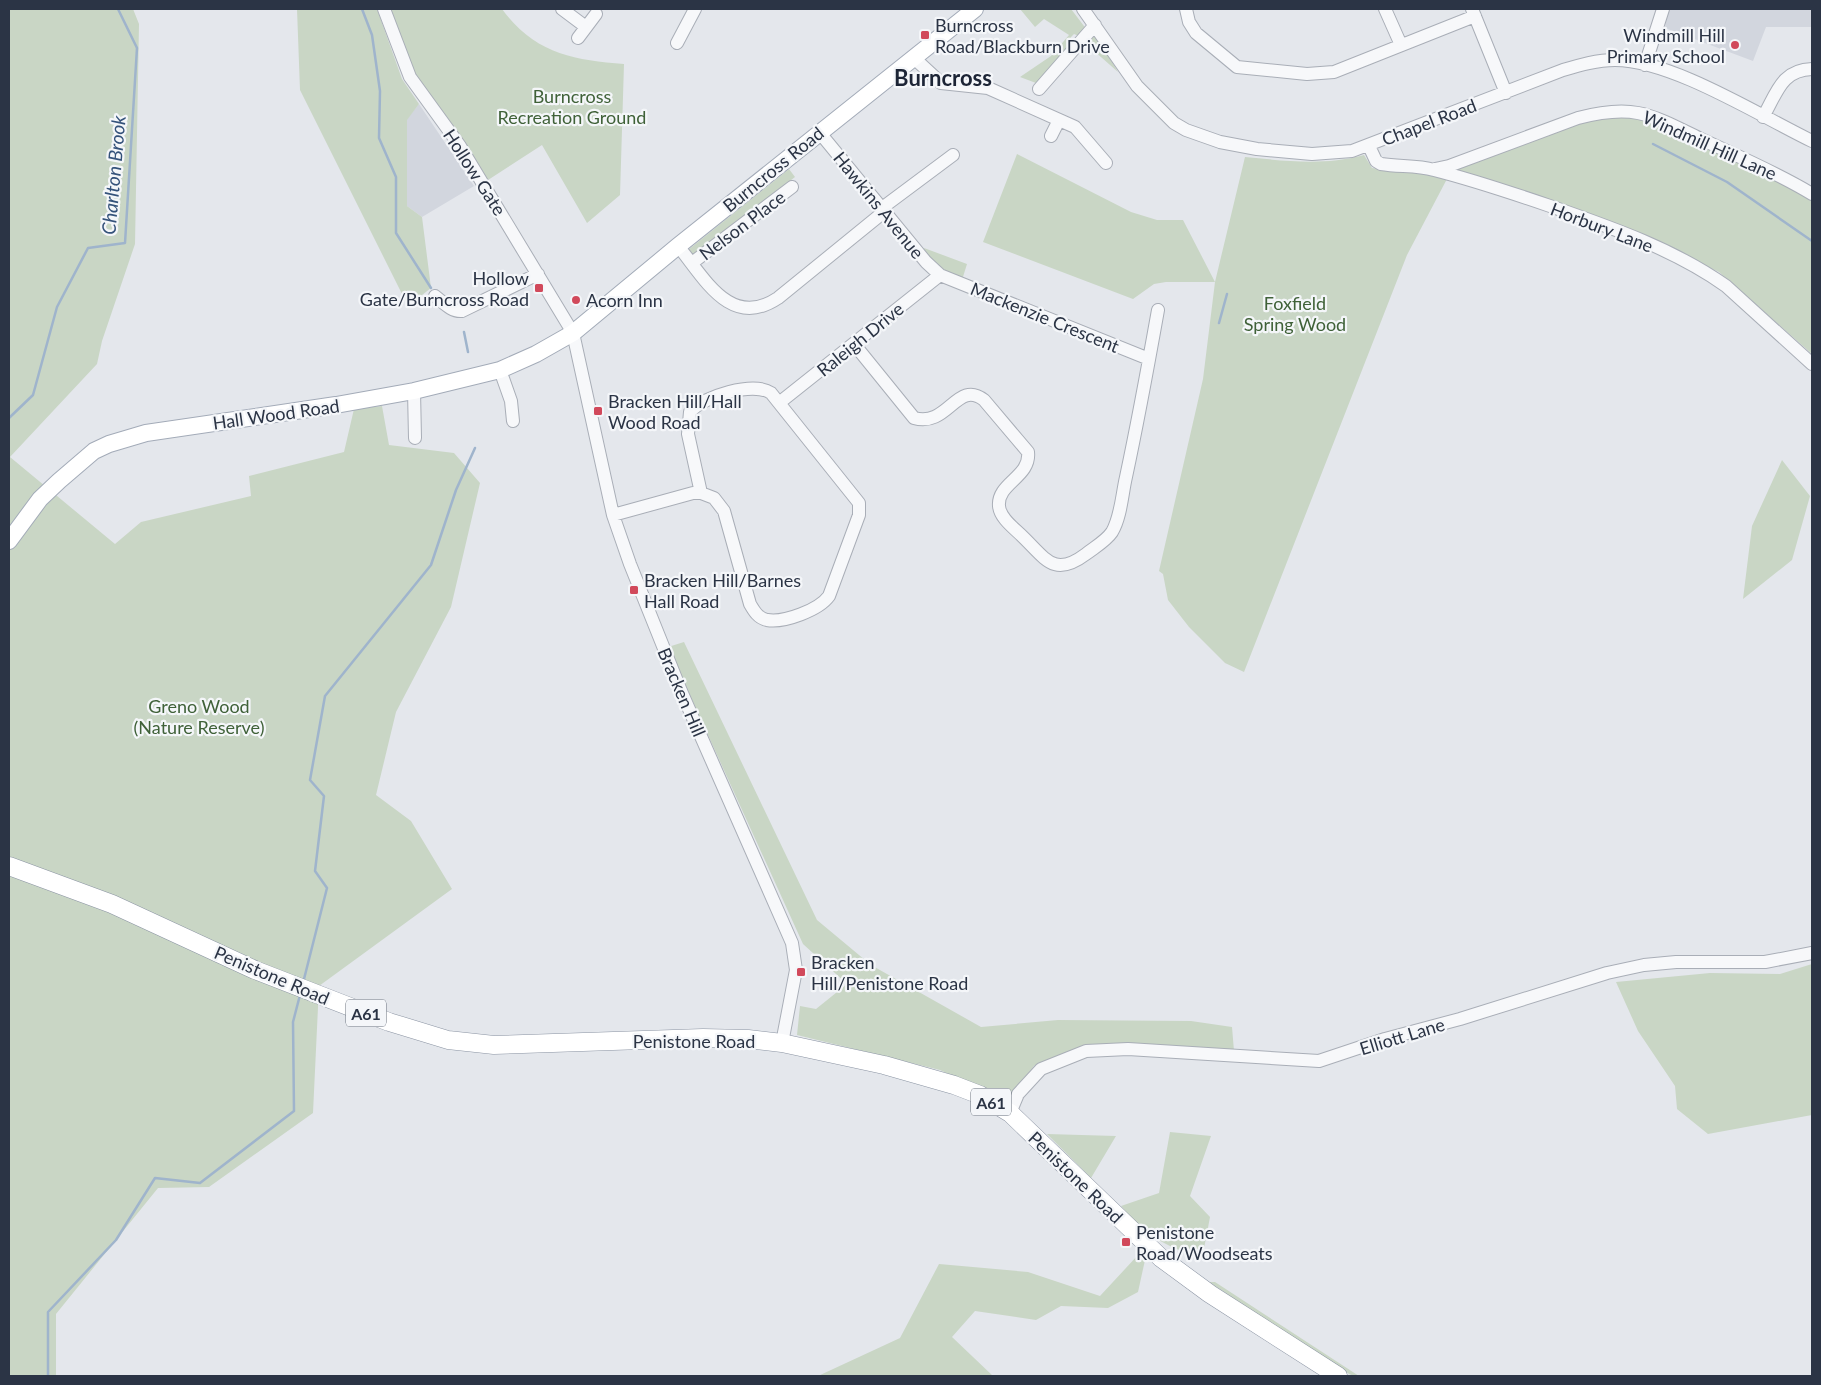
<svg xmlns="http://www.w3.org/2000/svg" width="1821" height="1385" viewBox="0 0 1821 1385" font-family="Lato,sans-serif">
  <rect width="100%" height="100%" fill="#e4e7ec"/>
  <path fill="#d2d6de" d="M1668,9H1812V27H1766L1753,61L1665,28Z
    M419,104L474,186L422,217L407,206V119Z"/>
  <path fill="#c9d6c5" d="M9,9H133L139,24L135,244L102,341L97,364L10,457L115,544L141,522L251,496L249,476L344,452L354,409L382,406L389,445L454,453L480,483L451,607L396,712L376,795L411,821L452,889L319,986L313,1113L209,1187L158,1188L56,1314V1376H9Z
    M297,9H377L402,79L419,104L407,120V206L422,217L431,288L408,306L300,90Z
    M387,9H502C534,53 573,60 624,64L620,195L587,223L542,145L488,180L413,77Z
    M1020,9H1071L1087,30L1079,36L1074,34L1071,37L1070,46L1036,83L1020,77L1051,56L1069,35L1044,19L1035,27Z
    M1092,35L1098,38L1118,72L1085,43Z
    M1620,115L1643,118L1727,155L1812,199V354L1719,272L1611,222L1453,169L1591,118Z
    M1017,154L1131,212L1157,220H1183L1215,282L1245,157C1287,161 1323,166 1364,155L1372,168L1448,177L1407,255L1244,672L1225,663L1189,627L1168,600L1163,574L1159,571L1203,379L1215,282H1166L1154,284L1133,299L983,242Z
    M789,169L795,177L696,254H691L688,250Z
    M924,248L967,264L962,280C948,274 928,265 924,248Z
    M1782,460L1810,496L1792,560L1743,599L1752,526Z
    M684,642L817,920L871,965L981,1027L1058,1020L1191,1021L1232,1027L1234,1051L1083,1047L1034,1066L1007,1102L940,1070L797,1035L800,1006L816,1009L847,984L803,944L668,647Z
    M1812,964V1115L1708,1134L1677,1109L1675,1086L1638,1031L1616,982L1710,973L1780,974Z
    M1170,1132L1211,1136L1190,1196L1210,1217L1202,1259C1163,1244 1149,1239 1121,1206L1159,1193Z
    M1047,1134L1116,1136L1091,1178Z
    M1138,1255L1145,1260L1138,1292L1108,1308L1061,1306L1036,1320L975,1311L952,1337L993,1376H818L900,1338L939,1264L1028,1272L1100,1296Z
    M1209,1282H1215L1359,1376H1353L1342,1370Z"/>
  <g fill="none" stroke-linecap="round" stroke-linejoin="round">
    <path stroke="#9fb4cc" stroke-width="2.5" d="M362,9L372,35L380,91L379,138L396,177V233L431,288
      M1653,144L1727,182L1812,241
      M1219,323L1227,294
      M464,332L468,352
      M9,418L33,395L57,307L88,248L125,243L137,48L118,9
      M303,983L327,888L315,871L324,796L310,780L325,696L431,565L456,490L475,448
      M48,1376V1312L116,1240L155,1178L200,1183L294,1111L293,1022L300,995"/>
    <g stroke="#a9aeb7" stroke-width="14">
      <path id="minor" d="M384,9L410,77L460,146L573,333L613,515L630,564L681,691L792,943L796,970L782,1043
        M562,9L586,27
        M1083,9L1137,86L1174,123L1186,130L1220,142L1257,149L1312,154L1352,151L1563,70C1580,65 1597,60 1615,60C1672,60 1760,116 1812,141
        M1186,9L1189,22L1196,33L1237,67L1307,74L1334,72L1475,16
        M1385,9L1401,45
        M1472,9L1506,93
        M578,38L596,14
        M677,43L695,9
        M914,58L941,83L988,88L1075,127L1106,163
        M1645,65L1663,9
        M1039,89L1095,25
        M1763,117C1777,93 1781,70 1812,69
        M820,133L926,262L940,275L1149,359
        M1051,136L1059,120
        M1369,146L1376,161L1381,164C1399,167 1417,165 1434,170C1473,180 1512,193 1550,206C1610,227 1674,249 1726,286L1812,364
        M1435,169L1449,166L1578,118C1597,113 1618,109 1638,113C1659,117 1680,129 1699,138C1737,156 1776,172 1812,194
        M882,208L953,155
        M678,246C704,277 730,330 778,298L885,211
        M692,263L792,187
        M435,296C443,302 451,312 462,311L538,274
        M854,344L914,418C948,428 957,379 984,400L1028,452C1031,477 997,483 999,506C1000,518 1014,528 1022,536C1046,559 1054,578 1086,554C1095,547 1106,541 1112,532C1121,517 1122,494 1126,477C1138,421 1148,366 1158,310
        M500,370L511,401L513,421
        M414,391L415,438
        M779,403L940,275
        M613,515L693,493H701L714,498L724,511L750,604C754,611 758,618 767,620C784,623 819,610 829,596L859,515V503L771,393C754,381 703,396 690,412L688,434L701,493
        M1010,1113L1018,1094L1041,1069L1086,1051L1128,1049L1319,1061L1385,1039L1460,1019L1607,973L1644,965L1676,962H1765L1812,953"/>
    </g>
    <g stroke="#a3abb8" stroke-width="18">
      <path id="major" d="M9,541L40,499L59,481L94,451L109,444L146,433L336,405L414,391L500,370L536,354L573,333L678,246L975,9"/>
    </g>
    <g stroke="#8b94a3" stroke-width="19">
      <path id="highway" d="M9,866L112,904L255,970L389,1022L448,1040L494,1045L703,1038L748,1039L782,1043L884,1065L954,1085L980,1095L1010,1113L1161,1258L1210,1294L1338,1376"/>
    </g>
    <use href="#minor" stroke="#f7f8fa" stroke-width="12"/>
    <use href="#major" stroke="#fff" stroke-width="16"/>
    <use href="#highway" stroke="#fff" stroke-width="18"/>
  </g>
  <g fill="#d1495b" stroke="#f4f6f9" stroke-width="2">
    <rect x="920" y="30" width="10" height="10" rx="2.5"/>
    <circle cx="1735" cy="45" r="5"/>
    <rect x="534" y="283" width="10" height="10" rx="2.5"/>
    <circle cx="576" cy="300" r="5"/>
    <rect x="593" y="406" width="10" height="10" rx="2.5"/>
    <rect x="629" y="585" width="10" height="10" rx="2.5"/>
    <rect x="796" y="967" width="10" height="10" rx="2.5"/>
    <rect x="1121" y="1237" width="10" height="10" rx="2.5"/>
  </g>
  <g text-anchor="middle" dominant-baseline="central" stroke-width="4.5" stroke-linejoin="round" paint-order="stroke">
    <g fill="#f4f6f9" stroke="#676e7b" stroke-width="1">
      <rect x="346" y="999.5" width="40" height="27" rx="4"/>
      <rect x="971" y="1088.5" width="40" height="27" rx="4"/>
    </g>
    <g font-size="16" font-weight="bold" fill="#2b3445">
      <text x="366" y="1013">A61</text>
      <text x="991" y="1102">A61</text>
    </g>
    <g font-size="18" fill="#2b3445" stroke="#f4f6f9" text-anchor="start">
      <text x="935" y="25">Burncross<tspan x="935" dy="21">Road/Blackburn Drive</tspan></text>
      <text x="1725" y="35" text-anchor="end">Windmill Hill<tspan x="1725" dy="21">Primary School</tspan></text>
      <text x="529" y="278" text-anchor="end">Hollow<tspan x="529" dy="21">Gate/Burncross Road</tspan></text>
      <text x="586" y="300">Acorn Inn</text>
      <text x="608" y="401">Bracken Hill/Hall<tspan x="608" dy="21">Wood Road</tspan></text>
      <text x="644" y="580">Bracken Hill/Barnes<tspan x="644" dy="21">Hall Road</tspan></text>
      <text x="811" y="962">Bracken<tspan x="811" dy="21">Hill/Penistone Road</tspan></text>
      <text x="1136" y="1232">Penistone<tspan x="1136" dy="21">Road/Woodseats</tspan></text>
    </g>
    <g font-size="18" fill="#3f6138" stroke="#f4f6f9">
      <text x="572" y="96">Burncross<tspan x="572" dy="21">Recreation Ground</tspan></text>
      <text x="1295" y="303">Foxfield<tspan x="1295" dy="21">Spring Wood</tspan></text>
      <text x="199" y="706">Greno Wood<tspan x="199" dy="21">(Nature Reserve)</tspan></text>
    </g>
    <g font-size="18" fill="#2b3445" stroke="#f4f6f9">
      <text transform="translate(1429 122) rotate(-21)">Chapel Road</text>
      <text transform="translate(1710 145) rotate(24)">Windmill Hill Lane</text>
      <text transform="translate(773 169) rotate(-39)">Burncross Road</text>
      <text transform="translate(475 172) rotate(57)">Hollow Gate</text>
      <text transform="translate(879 205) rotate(51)">Hawkins Avenue</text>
      <text transform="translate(742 225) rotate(-37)">Nelson Place</text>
      <text transform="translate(1602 227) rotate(21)">Horbury Lane</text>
      <text transform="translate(1045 317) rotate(22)">Mackenzie Crescent</text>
      <text transform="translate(860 339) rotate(-39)">Raleigh Drive</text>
      <text transform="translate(276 414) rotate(-8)">Hall Wood Road</text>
      <text transform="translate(682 692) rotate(67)">Bracken Hill</text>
      <text transform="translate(272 975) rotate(23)">Penistone Road</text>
      <text transform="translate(1402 1036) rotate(-17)">Elliott Lane</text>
      <text x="694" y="1041">Penistone Road</text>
      <text transform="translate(1076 1177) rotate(44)">Penistone Road</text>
    </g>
    <g font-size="19" font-style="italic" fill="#34527a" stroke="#f4f6f9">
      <text transform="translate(113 175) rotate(-85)">Charlton Brook</text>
    </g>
    <g font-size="22" font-weight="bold" fill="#1d2536" stroke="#f4f6f9">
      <text x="943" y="77">Burncross</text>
    </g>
  </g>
  <rect width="1821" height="1385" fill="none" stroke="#2b3445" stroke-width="20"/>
</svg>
